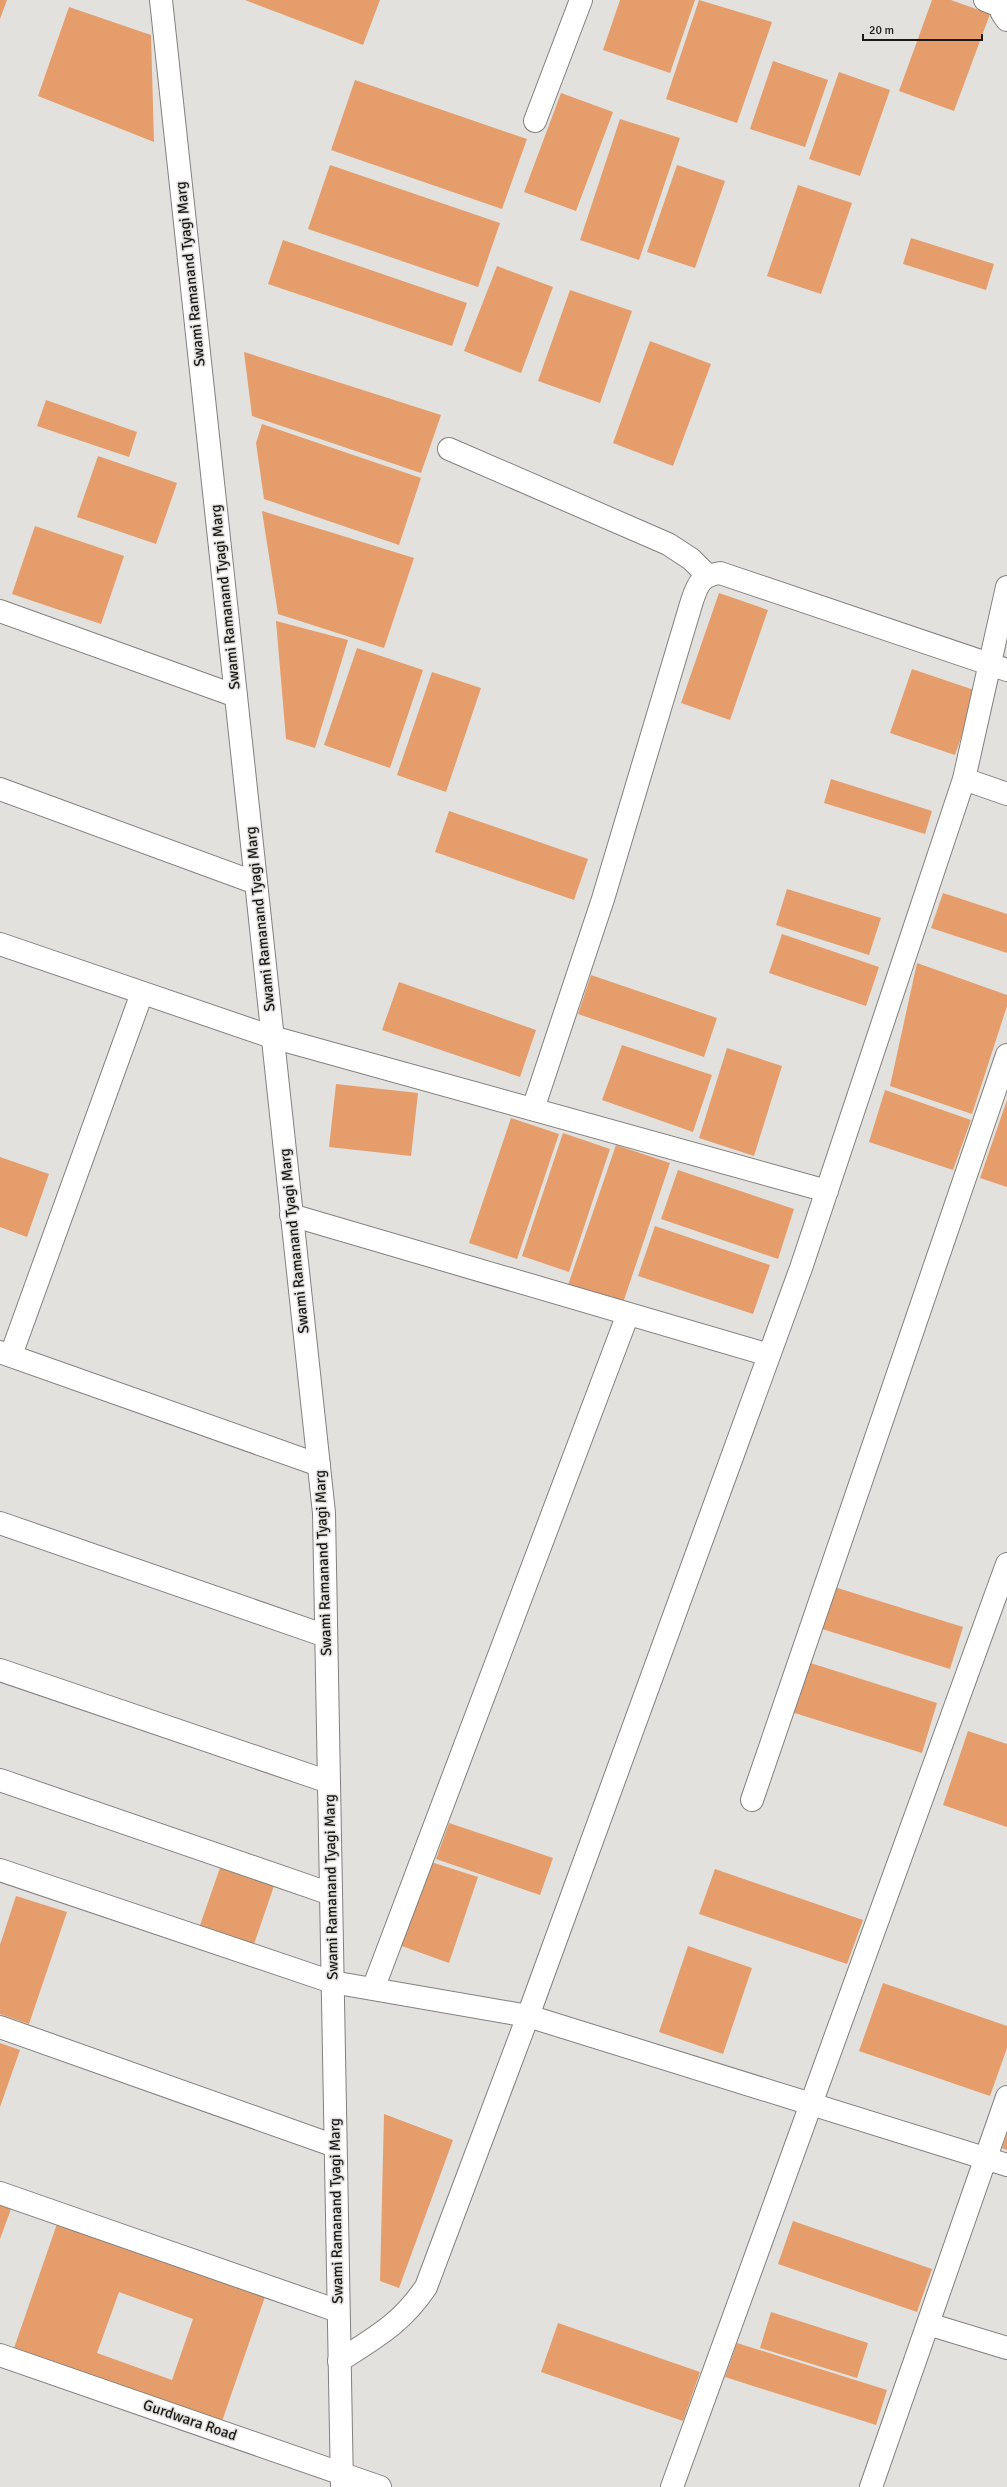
<svg xmlns="http://www.w3.org/2000/svg" width="1007" height="2487" viewBox="0 0 1007 2487" font-family="Signika,sans-serif">
  <rect width="100%" height="100%" fill="#e3e1dd"/>
  <path fill="#e59d6b" fill-rule="evenodd" d="M0,0H7L0,19Z
    M245,0H380L363,45Z
    M620,0H695L670,73L603,50Z
    M699,0L772,22L737,123L666,99Z
    M932,0H951L990,14L954,111L899,91Z
    M69,7L151,35L154,142L38,96Z
    M773,61L828,80L805,147L750,129Z
    M839,72L890,90L860,176L809,159Z
    M355,80L527,139L502,209L331,150Z
    M561,93L613,112L576,211L524,192Z
    M620,119L680,138L639,260L580,240Z
    M330,165L500,223L478,287L308,229Z
    M677,165L725,181L695,268L647,252Z
    M798,185L852,203L821,294L767,276Z
    M911,238L994,264L986,290L903,264Z
    M283,240L467,303L452,346L268,284Z
    M497,266L553,287L521,373L464,351Z
    M570,290L632,311L600,403L538,381Z
    M650,341L711,364L673,466L613,443Z
    M244,352L441,415L421,473L252,416Z
    M46,400L137,432L129,457L37,426Z
    M262,424L421,478L399,545L264,499L256,443Z
    M98,456L177,483L156,544L77,517Z
    M262,511L414,558L384,648L278,614Z
    M35,526L124,556L101,624L12,594Z
    M719,593L768,610L730,720L681,703Z
    M276,621L348,640L315,748L286,739Z
    M357,648L423,670L390,768L324,745Z
    M912,669L977,691L955,755L890,733Z
    M432,672L481,688L446,792L397,775Z
    M831,779L932,811L925,834L824,803Z
    M449,811L588,859L574,900L435,852Z
    M787,889L881,918L869,955L776,925Z
    M943,893L1007,914V953L931,928Z
    M782,934L879,967L866,1006L769,973Z
    M917,963L1007,995V1006L972,1114L890,1086Z
    M591,975L717,1018L704,1057L578,1014Z
    M399,982L536,1030L520,1077L382,1030Z
    M622,1045L712,1075L693,1132L602,1100Z
    M727,1048L782,1066L754,1156L699,1138Z
    M336,1084L418,1093L411,1156L329,1147Z
    M885,1090L971,1120L953,1170L869,1142Z
    M1007,1100V1187L980,1178Z
    M511,1118L559,1134L517,1259L469,1243Z
    M563,1133L610,1149L569,1272L522,1256Z
    M616,1145L670,1163L623,1303L568,1285Z
    M0,1157L49,1174L27,1237L0,1227Z
    M678,1170L794,1209L778,1259L661,1219Z
    M655,1226L770,1265L753,1314L638,1276Z
    M831,1586L963,1627L950,1669L819,1628Z
    M801,1660L937,1703L922,1753L785,1710Z
    M968,1731L1007,1744V1827L943,1805Z
    M449,1823L553,1858L540,1895L436,1859Z
    M428,1861L478,1877L449,1963L399,1945Z
    M222,1862L276,1880L252,1950L198,1931Z
    M715,1869L863,1920L847,1964L699,1914Z
    M16,1896L67,1912L29,2024L0,2014V1945Z
    M688,1946L752,1968L723,2054L659,2032Z
    M883,1983L1007,2026V2048L990,2096L859,2051Z
    M0,2043L20,2050L0,2107Z
    M384,2114L453,2140L399,2288L380,2281Z
    M1007,2134V2150L1002,2148Z
    M0,2205L11,2209L0,2239Z
    M59,2218L267,2291L220,2427L12,2354ZM119,2292L193,2319L172,2380L97,2353Z
    M793,2221L932,2269L917,2312L778,2264Z
    M771,2312L868,2343L857,2378L760,2348Z
    M558,2323L700,2372L683,2421L541,2372Z
    M737,2343L887,2390L876,2425L725,2377Z"/>
  <g fill="none" stroke-linecap="round" stroke-linejoin="round">
    <g stroke="#83807d" stroke-width="24">
      <path id="street" d="M985,0L1003,7
        M1006,0L1002,13L1007,20
        M535,121L581,0
        M449,449L668,544L691,559L707,575
        M0,611L236,696
        M964,779L1007,587
        M0,789L256,883
        M0,944L272,1037L827,1191
        M533,1109L603,899L692,601C698,583 701,576 720,573L1007,670
        M291,1215L769,1355
        M0,1352L319,1465
        M11,1355L142,993
        M0,1523L326,1636
        M0,1670L329,1782
        M0,1780L331,1894
        M752,1800L1007,1055
        M0,1870L332,1982L528,2016L1007,2165
        M373,1989L628,1314
        M0,2027L335,2146
        M0,2193L338,2311
        M928,2324L1007,2348
        M0,2355L380,2487
        M339,2361C376,2337 401,2324 426,2287L528,2016L801,1268L964,779L1007,794
        M672,2487L1007,1564
        M871,2487L1007,2097"/>
    </g>
    <g stroke="#83807d" stroke-width="24">
      <path id="secondary" d="M161,0L324,1513L342,2487"/>
    </g>
    <use href="#street" stroke="#fff" stroke-width="22"/>
    <use href="#secondary" stroke="#fff" stroke-width="22"/>
  </g>
  <g text-anchor="middle" dominant-baseline="central" stroke-width="3" stroke-linejoin="round" paint-order="stroke">
    <g font-size="15" fill="#1a1918" stroke="#e3e1dd">
      <text transform="translate(190 274) rotate(-96)">Swami Ramanand Tyagi Marg</text>
      <text transform="translate(225 597) rotate(-96)">Swami Ramanand Tyagi Marg</text>
      <text transform="translate(260 919) rotate(-96)">Swami Ramanand Tyagi Marg</text>
      <text transform="translate(294 1241) rotate(-96)">Swami Ramanand Tyagi Marg</text>
      <text transform="translate(323 1563) rotate(-92)">Swami Ramanand Tyagi Marg</text>
      <text transform="translate(331 1887) rotate(-91)">Swami Ramanand Tyagi Marg</text>
      <text transform="translate(336 2211) rotate(-91)">Swami Ramanand Tyagi Marg</text>
      <text transform="translate(190 2420) rotate(19)">Gurdwara Road</text>
    </g>
  </g>
  <path d="M863 34v6h119v-6" fill="none" stroke="#1a1918" stroke-width="2"/>
  <text x="869" y="34" font-size="12" fill="#1a1918" stroke="#e3e1dd" stroke-width="3" paint-order="stroke">20 m</text>
</svg>
